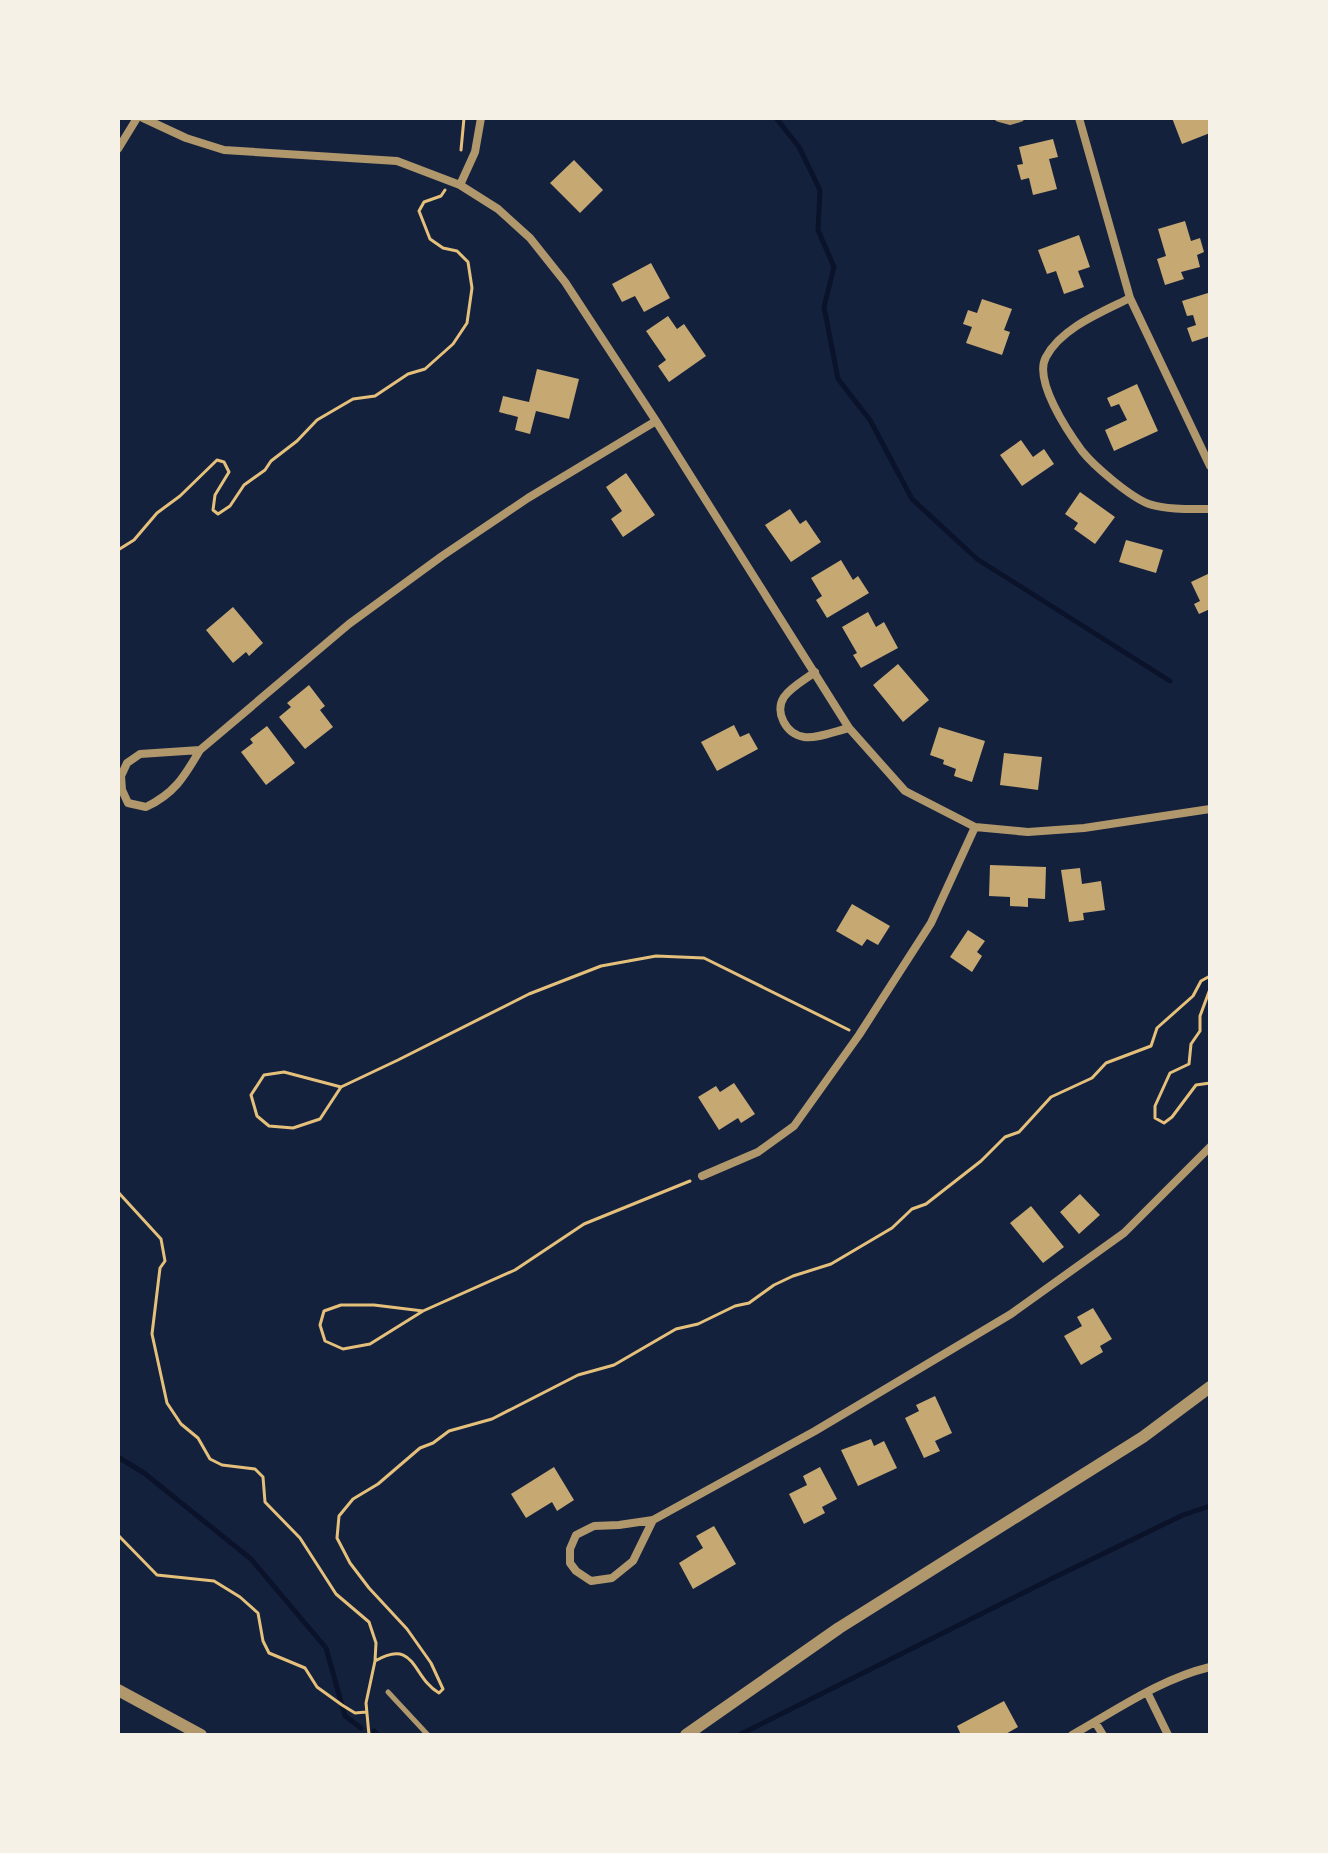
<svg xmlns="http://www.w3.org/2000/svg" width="1328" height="1853" viewBox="0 0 1328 1853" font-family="Roboto,sans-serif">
  <rect width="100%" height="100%" fill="#14213d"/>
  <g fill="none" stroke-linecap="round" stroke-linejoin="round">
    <path stroke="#0b132b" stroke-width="5" d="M776,118L799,147L820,190L818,230L834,267L824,307L838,379L870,420L912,499L977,559L1170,681
      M118,1457L144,1473L251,1559L326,1648L345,1716L361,1728
      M374,1731L378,1735
      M739,1735L1049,1580L1183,1515L1210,1506"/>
  </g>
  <path fill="#c6a872" d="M1172,118H1210V133L1182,144Z
    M1053,139L1058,157L1049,159L1057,189L1033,195L1029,178L1021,180L1017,165L1023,164L1019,147Z
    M574,160L603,190L580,213L550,183Z
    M1185,221L1191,241L1200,238L1204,252L1197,255L1200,267L1181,272L1184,279L1165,285L1157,259L1166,256L1158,229Z
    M1079,235L1090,267L1078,271L1084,287L1064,294L1056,271L1047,274L1038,250Z
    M651,263L670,298L644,312L635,296L622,302L612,284Z
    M1208,293L1210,336L1192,342L1187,328L1196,325L1193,315L1187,316L1182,301Z
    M982,299L1012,309L1004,330L1010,332L1002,355L966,343L972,327L963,324L968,310L977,313Z
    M668,316L677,329L684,324L706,356L669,382L658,366L666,360L646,331Z
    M537,369L579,379L569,419L536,411L530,434L515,430L518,417L499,412L503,396L529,402Z
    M1137,384L1158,431L1114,451L1105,430L1127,420L1119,404L1111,407L1107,398Z
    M1021,440L1033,457L1044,449L1054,464L1022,486L1000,455Z
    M626,473L655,515L623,537L611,519L622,511L606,487Z
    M1080,492L1115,517L1095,544L1074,529L1078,523L1065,514Z
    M790,509L800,524L806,520L821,542L791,562L765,525Z
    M1126,540L1163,550L1156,573L1119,562Z
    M841,560L853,580L858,576L869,593L827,618L816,600L822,596L811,578Z
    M1210,573V609L1199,614L1194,604L1200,601L1191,582Z
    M233,607L263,643L249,656L246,652L233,663L206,630Z
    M868,612L876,627L884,622L898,648L861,668L853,655L857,653L842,627Z
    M898,664L929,700L903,722L873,685Z
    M309,685L325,706L320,710L333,727L305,749L279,717L291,707L287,703Z
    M734,725L740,737L749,733L758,749L717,771L701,742Z
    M267,726L295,763L266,785L241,752L253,743L250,739Z
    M939,727L985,741L972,782L954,776L956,769L943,764L944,760L930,755Z
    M1004,753L1042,757L1038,790L1000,785Z
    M990,865L1046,867L1045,899L1028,898V907L1010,906V897L989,896Z
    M1080,868L1082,884L1101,881L1105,910L1083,913L1084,920L1069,922L1061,870Z
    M852,904L890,926L878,945L867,939L862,946L836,931Z
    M968,930L985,941L977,952L982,956L972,972L950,957Z
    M734,1083L755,1114L741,1123L738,1118L719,1130L698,1097L716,1086L720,1092Z
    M1080,1194L1100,1215L1079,1234L1060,1212Z
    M1031,1206L1064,1247L1043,1263L1010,1223Z
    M1093,1308L1112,1339L1100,1346L1103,1352L1081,1365L1064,1336L1082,1326L1077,1317Z
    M935,1396L952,1433L935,1441L940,1451L924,1458L905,1418L919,1411L916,1405Z
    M871,1439L874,1446L884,1441L897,1468L858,1486L841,1450Z
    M554,1467L574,1500L557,1511L552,1502L526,1518L511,1494Z
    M820,1467L837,1499L822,1507L825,1513L804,1524L789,1494L807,1485L803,1476Z
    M714,1526L736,1564L693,1589L679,1563L703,1548L696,1536Z
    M1004,1701L1018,1727L1004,1735H961L957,1726Z"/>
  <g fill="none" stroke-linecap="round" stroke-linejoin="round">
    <path stroke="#e5c07b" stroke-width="3" d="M461,150L464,118
      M118,550L134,540L157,513L180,496L217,460L224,462L229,472L215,495L213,510L218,514L230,506L244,485L265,470L271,461L297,441L317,420L353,399L375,396L408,374L425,369L453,344L467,323L472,288L468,262L457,251L443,248L430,239L419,211L424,202L441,196L445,190
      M1210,989L1200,1016V1031L1191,1044L1189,1064L1170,1073L1155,1106V1118L1164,1123L1172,1117L1196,1085L1210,1083
      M341,1087L320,1119L293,1128L269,1126L257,1116L251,1095L264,1075L284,1072L341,1087L398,1060L529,994L601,966L656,956L704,958L849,1030
      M118,1192L161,1239L165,1261L160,1268L152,1334L167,1403L181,1424L198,1438L210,1459L222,1465L255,1469L263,1477L265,1502L300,1538L336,1594L369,1622L376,1643L375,1661
      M423,1311L370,1344L343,1349L325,1341L320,1325L324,1311L341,1305H374L423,1311L515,1270L584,1224L690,1181
      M118,1535L157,1575L214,1581L240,1597L258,1613L263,1641L269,1653L305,1668L317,1687L342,1705L355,1713L366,1712
      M369,1735L366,1703L375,1661C416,1637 412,1678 439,1693L443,1689L431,1663L407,1629L369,1588L350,1563L337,1538L339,1516L353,1499L378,1484L420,1448L433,1443L449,1431L492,1419L578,1375L614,1365L676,1329L698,1324L735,1306L749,1303L774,1285L793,1276L831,1264L892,1228L912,1209L926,1204L981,1161L1005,1137L1019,1132L1051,1097L1092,1078L1106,1063L1151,1046L1157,1028L1193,996L1201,981L1210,976"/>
    <path stroke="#b1986c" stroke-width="5" d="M388,1692L428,1735"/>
    <path stroke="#b1986c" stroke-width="8" d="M143,118L186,138L224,150L397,161L460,185L498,209L530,238L565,282L656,421L849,728L905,791L975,827L1028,832L1084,828L1210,809
      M999,118L1010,121L1020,118
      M1079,118L1130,298L1210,466
      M118,149L137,118
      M460,185L475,152L481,118
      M1130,298C1102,312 1061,328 1046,357C1033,380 1068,432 1082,451C1094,466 1130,497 1149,504C1167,510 1191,509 1210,509
      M815,672C806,679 791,687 784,697C774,712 786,734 804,737C816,739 836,731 849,728
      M200,750C184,777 175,793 146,807L128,803L122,790L121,776L127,763L140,754L200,750L349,624L442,556L528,498L656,421
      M702,1176L758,1152L794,1126L859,1035L931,923L975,827
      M653,1520L633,1561L612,1578L591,1581L576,1571L570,1563V1549L576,1535L594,1526L619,1525L653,1520L815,1431L1011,1314L1124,1233L1210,1147
      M1147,1692L1168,1735
      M1095,1722L1103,1735
      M1072,1735C1117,1710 1160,1679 1210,1667"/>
    <path stroke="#b1986c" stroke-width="12" d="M118,1690L201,1735
      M686,1735L839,1628L1143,1437L1210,1387"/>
  </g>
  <rect width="1328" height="1853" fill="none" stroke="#f6f1e7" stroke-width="240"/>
</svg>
